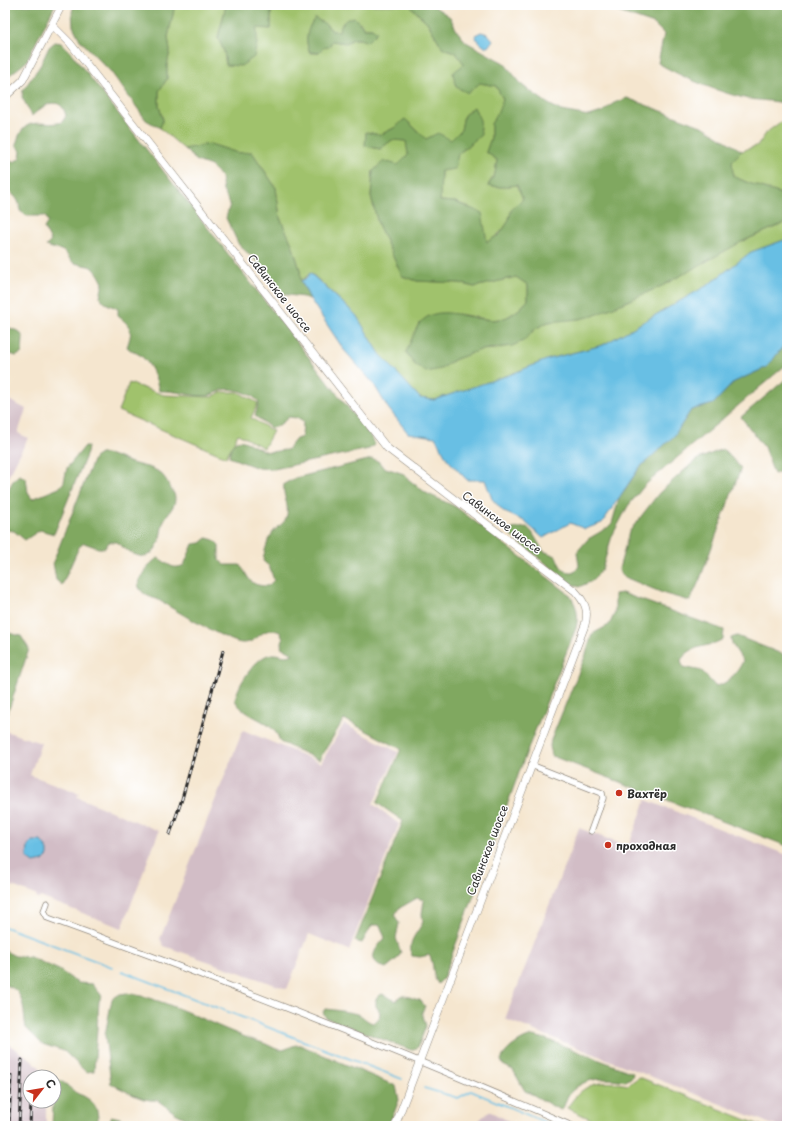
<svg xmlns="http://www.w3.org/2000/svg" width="792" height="1131" viewBox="0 0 792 1131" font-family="'Playpen Sans',sans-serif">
  <rect width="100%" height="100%" fill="#fff"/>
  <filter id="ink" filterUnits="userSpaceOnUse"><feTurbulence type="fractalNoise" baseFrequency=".025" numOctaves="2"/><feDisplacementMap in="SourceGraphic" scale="8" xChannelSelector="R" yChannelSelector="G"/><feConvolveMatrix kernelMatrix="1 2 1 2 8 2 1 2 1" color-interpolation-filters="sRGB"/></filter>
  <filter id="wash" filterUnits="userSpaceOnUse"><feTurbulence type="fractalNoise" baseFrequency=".012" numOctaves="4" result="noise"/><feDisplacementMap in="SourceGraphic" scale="16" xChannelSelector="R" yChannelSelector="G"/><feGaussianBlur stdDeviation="0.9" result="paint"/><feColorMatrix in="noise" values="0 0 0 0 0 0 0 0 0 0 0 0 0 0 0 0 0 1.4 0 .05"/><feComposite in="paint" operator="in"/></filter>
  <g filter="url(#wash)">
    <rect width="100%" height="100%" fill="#f5e6cf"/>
    <path fill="#d2bdc6" d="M5,398L26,409L18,433L28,438L5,483Z
      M344,724L398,752L373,804L399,824L349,950L309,934L287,989L164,946L160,939L243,730L321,763Z
      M5,731L41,743L30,775L79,793L77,797L159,831L122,928L40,897L39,899L36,898L37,896L5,883Z
      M646,800L787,855V1126H776L505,1019L579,828L628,847Z
      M5,1042L31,1059L47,1075V1077H30V1101H46V1126H5Z
      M489,1111L519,1126H473Z"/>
    <path fill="#a0c26c" stroke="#66764c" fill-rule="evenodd" d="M175,5H226L218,38L224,51L226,65L257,43L256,27L271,29V12L269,5H409L427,22L442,47L456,53L480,83L496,86L503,99L499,112L491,124V138L486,152L497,160L495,174L488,185L502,187L517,185L523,199C511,210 515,209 508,222C503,231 496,237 487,242L469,207L455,202L440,201L441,171L458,154L470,145L474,107L464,115L461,130L451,140L426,139L405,119L394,128L380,135L366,132V146L380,149L392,140L406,141L409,155L398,165L373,171L371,196L378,224L402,276L417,281L460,283L474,287L516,277L528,285V300L518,310L506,318L491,320L459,314L418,325L406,353L441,369L454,360L467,354L480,350L497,349L525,340L535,329L548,322L563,320L787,222V239L751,252L708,285L603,345L549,359L509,375L434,400L420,398L380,354L356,315L311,273L301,281L300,270L292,244L280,218L276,188L252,152L238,153L210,144L184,149L160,128L163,119L159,106V91L167,79V65L170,51L168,37ZM360,22L364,28H372L360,39H353L347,43L332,41L329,47H323L318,53H310C305,43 307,34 311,24L327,25L332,31H339Z
      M787,121V196L746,182L733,176L732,161L742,151L758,145L767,132L779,123Z
      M129,383L164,395L212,397L221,392H238L258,403L251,418L273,431L264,448L238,434L226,457L118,411Z
      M639,1077L762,1126H606L567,1108C583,1083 599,1079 628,1085Z"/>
    <path fill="#80a860" stroke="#566a46" d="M5,5H55L26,62L6,78Z
      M74,5H175L168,37L170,51L167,65V79L159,91V106L163,120L160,128L146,120L111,72L80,40L73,26L72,12Z
      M226,5H269L271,12V29L257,28V43L254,57L241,66L226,65L224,51L218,38Z
      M409,5H432L450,17L457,31L466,42L504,63L523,86L547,103L561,111L589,116L602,112L614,103L627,98L704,127L742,151L732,161L733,176L746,182L787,196V222L743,241L662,286L593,316L579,319L548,322L535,329L525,340L512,346L480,350L454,360L441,369L426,372L414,364L406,352C409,346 416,328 419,324C441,297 480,329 507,317C516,313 522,307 528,300V285L516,277L474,287L460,283L417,281L402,276L378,224L371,196L373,171L384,161L398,165L408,155L406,141L392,140L380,149L365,146L366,132L380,135L394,128L405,119L426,139L438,133L451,140L461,130L464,115L474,107L480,120L481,135L458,154L455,169L441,171L440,201L455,202L482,213L487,242L500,234L508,222L512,208L523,199L517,185L502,187L488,186L495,174L497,160L486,152L491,138V124L498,112L503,99L496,86L480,83L468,93L456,87L453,73L464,64L456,53L442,47L427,22Z
      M598,5H787V104C773,100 759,101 744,98C718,92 681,77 658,63L664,34L654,24Z
      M354,17L364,28H372L377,32L367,42C359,38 354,37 347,43L332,41L329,47L323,48L318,53L310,52C304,41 307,28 315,18L327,25L332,31H339C342,22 345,19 354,17Z
      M55,42L62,43L68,49L371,437L375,445L369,449L274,469L258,468L229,457C233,426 251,447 265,451C272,453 280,450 287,450L296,439L302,437L303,422L297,418L289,417L278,426L271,428L255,416L259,402C251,393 232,386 220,391C214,393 211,396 205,396C189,396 175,390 159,391C156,377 152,365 140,355C135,352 131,351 127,347C133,330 132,327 118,316V309L105,303L100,297L103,283C98,273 95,266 83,265C80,264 77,264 74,263C69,260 68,254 63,251C58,248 52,249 46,246L51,241L44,228L48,222L45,216H27L20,211C20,201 15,194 5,190V159L14,162L20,158L21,151L16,145C24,112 43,128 62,122L66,116C61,93 42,106 32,116L22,97L23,90L40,66L49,47Z
      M210,144L238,153L252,152L276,188L280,218L292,244L300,270L301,281L310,299L303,297L281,294L261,265L239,245L226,218L230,204L223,191L221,177L211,166L197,161L184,149Z
      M5,326L20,332L23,338L22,353L16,356L5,352Z
      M787,344V364L645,485L628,506L612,536L602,569L592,581L579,587L572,584L511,536L512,529L527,527L532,532L543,551L556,556C560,567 563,573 575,572L579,566L577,552L588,539L607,528L612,523L619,499L639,468L674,436L691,410L713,404L734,382L767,367L784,345Z
      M787,378V470L774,474L764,447L741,417Z
      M85,446L88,447L87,453L54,534L40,530L25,540L14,531L6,530C1,514 5,485 19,475L26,478L28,493L32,499L59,488L64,482L67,468Z
      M723,449L741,468L700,579L690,601L665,594L622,576L619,569L629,532L659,493L696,460Z
      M100,454C112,453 119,459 129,462C148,469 159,465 169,485C171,491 175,492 175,499C175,508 166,514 163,523C161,530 161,537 158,544C148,567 129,553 117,542H109L105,548H98L84,543L79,547L62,585L56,580L53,562L94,458Z
      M372,459L378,461L383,467L404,474L408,479L426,493L456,507L569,594C577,606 579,614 576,628L527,751L443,979L438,984C431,974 435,964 429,955L420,957L412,956C407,941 417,934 423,922L422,914L424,900L417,898L398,909L395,916L399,923L396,938L401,953L397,959L386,968C365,961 375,949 385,938L380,925H372L362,943L355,941L403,821L377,803L401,749L344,719L319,760L280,742C275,719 244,719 235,700C237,686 257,654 273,654C281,654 285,658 293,654L281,647L283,639L280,632C261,624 259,644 242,643C230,643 171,608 157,599C150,598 135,591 139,580C140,578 144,575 145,572C149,566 151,562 158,558C168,563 172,571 184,565L193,544L201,543L207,538L214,540L219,545V560L225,565H240C250,578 248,586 268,586L274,580L269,566L263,561C264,552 268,538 274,531C279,525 285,524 287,515C289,503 282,495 284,484L295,478Z
      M622,593L724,630L723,639C707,649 693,643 681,660L683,667L702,671L715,686C727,685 738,672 743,661L732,644L731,638L737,636L787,656V846L552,756L550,746L551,740L586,654L592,634L609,625L615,613V594Z
      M5,632L21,636L29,649L5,721Z
      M5,951L15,956L30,957L59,970L78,983L92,984L102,996L99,1001L94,1071L86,1072L64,1051L42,1044L26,1028C23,1012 26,990 5,985Z
      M127,993C174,1001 215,1028 260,1042C266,1043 274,1049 280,1050C288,1050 292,1044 300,1045L396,1086L399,1100L389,1126H201L175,1113L157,1100C141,1102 126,1090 111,1084L105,1035L112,999L120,994Z
      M382,994L396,1001L400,996C408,995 413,999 420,1000L425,1006L422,1012L426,1026L418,1047L411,1050L326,1018L323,1012L325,1009C329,1009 357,1013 360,1015C365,1018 366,1021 373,1023L379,1019L380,1012L376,1006V998Z
      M533,1036L546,1039L633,1073L632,1077L626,1081C604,1078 586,1076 570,1093C565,1098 566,1106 561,1110C548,1105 538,1096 525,1091L513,1070L503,1065L501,1060C505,1049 522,1038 533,1036Z
      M59,1080C67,1084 70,1089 77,1093C79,1095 83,1095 85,1097C98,1104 98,1113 98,1126H52L54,1083Z
      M111,1116L120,1118L134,1126H110Z"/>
    <path fill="#67bfe4" stroke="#497588" d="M481,32L488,34L493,40L488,47C481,46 477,41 475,35Z
      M787,239V344L784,345L767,367L734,382L713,404L691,410L674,436L639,468L602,523L585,529L570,523L543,538L524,521L504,512L492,499L485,480H467L448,460L435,437L408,433L388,408L373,383L344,350L310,299L301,281L307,278L310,273L356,315L380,354L420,398L434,400L509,375L549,359L603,345L708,285L751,252Z
      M33,841H41L48,850V856L43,861L34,863L27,858L28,846Z"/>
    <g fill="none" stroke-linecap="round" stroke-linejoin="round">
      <path stroke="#67bfe4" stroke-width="1.5" d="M5,927L112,967
        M122,971L402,1079
        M424,1088L458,1098L471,1091L554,1126"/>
    </g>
  </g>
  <g filter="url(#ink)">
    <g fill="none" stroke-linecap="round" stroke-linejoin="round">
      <g stroke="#90887d" stroke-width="7">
        <path id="minor" d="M531,765L602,793L603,798L591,831
          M47,903L44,911L48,918C225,982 400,1051 572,1126"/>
      </g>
      <g stroke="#90887d" stroke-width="8">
        <path id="tertiary" d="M53,26L70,43L387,448L575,591C585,602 589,610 585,625L395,1126
          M5,97L23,80L62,5"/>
      </g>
      <use href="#minor" stroke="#fff" stroke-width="5.5"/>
      <use href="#tertiary" stroke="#fff" stroke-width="7"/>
      <g stroke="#2b2b2b" stroke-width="3">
        <path id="rail" d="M170,834L182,799L223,651
          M9,1126L11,1076
          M19,1126L22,1060
          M30,1126L31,1101"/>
      </g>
      <use href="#rail" stroke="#fff" stroke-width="1.5" stroke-dasharray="4.5" stroke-linecap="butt"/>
    </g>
  </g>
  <g fill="#c8321e" stroke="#fff" stroke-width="1.5">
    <circle cx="619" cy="793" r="4"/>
    <circle cx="608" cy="845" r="4"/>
  </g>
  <g text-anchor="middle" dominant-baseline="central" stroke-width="3" stroke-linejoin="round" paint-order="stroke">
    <g font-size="11" fill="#2b2b2b" stroke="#fff">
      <text transform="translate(280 293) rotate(52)">Савинское шоссе</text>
      <text transform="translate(502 522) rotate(37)">Савинское шоссе</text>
      <text transform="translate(487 850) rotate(-69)">Савинское шоссе</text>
    </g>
    <g font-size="11" font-weight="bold" fill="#2b2b2b" stroke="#fff" text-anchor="start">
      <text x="627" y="793">Вахтёр</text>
      <text x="616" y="845">проходная</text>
    </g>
  </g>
  <rect width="792" height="1131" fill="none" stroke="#fff" stroke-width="20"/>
  <g transform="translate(42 1089) rotate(59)"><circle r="19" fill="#ffffff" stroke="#aaaaaa"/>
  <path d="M0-3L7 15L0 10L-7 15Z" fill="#c8321e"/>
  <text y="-6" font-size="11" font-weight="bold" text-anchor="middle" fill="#2b2b2b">С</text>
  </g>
</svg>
